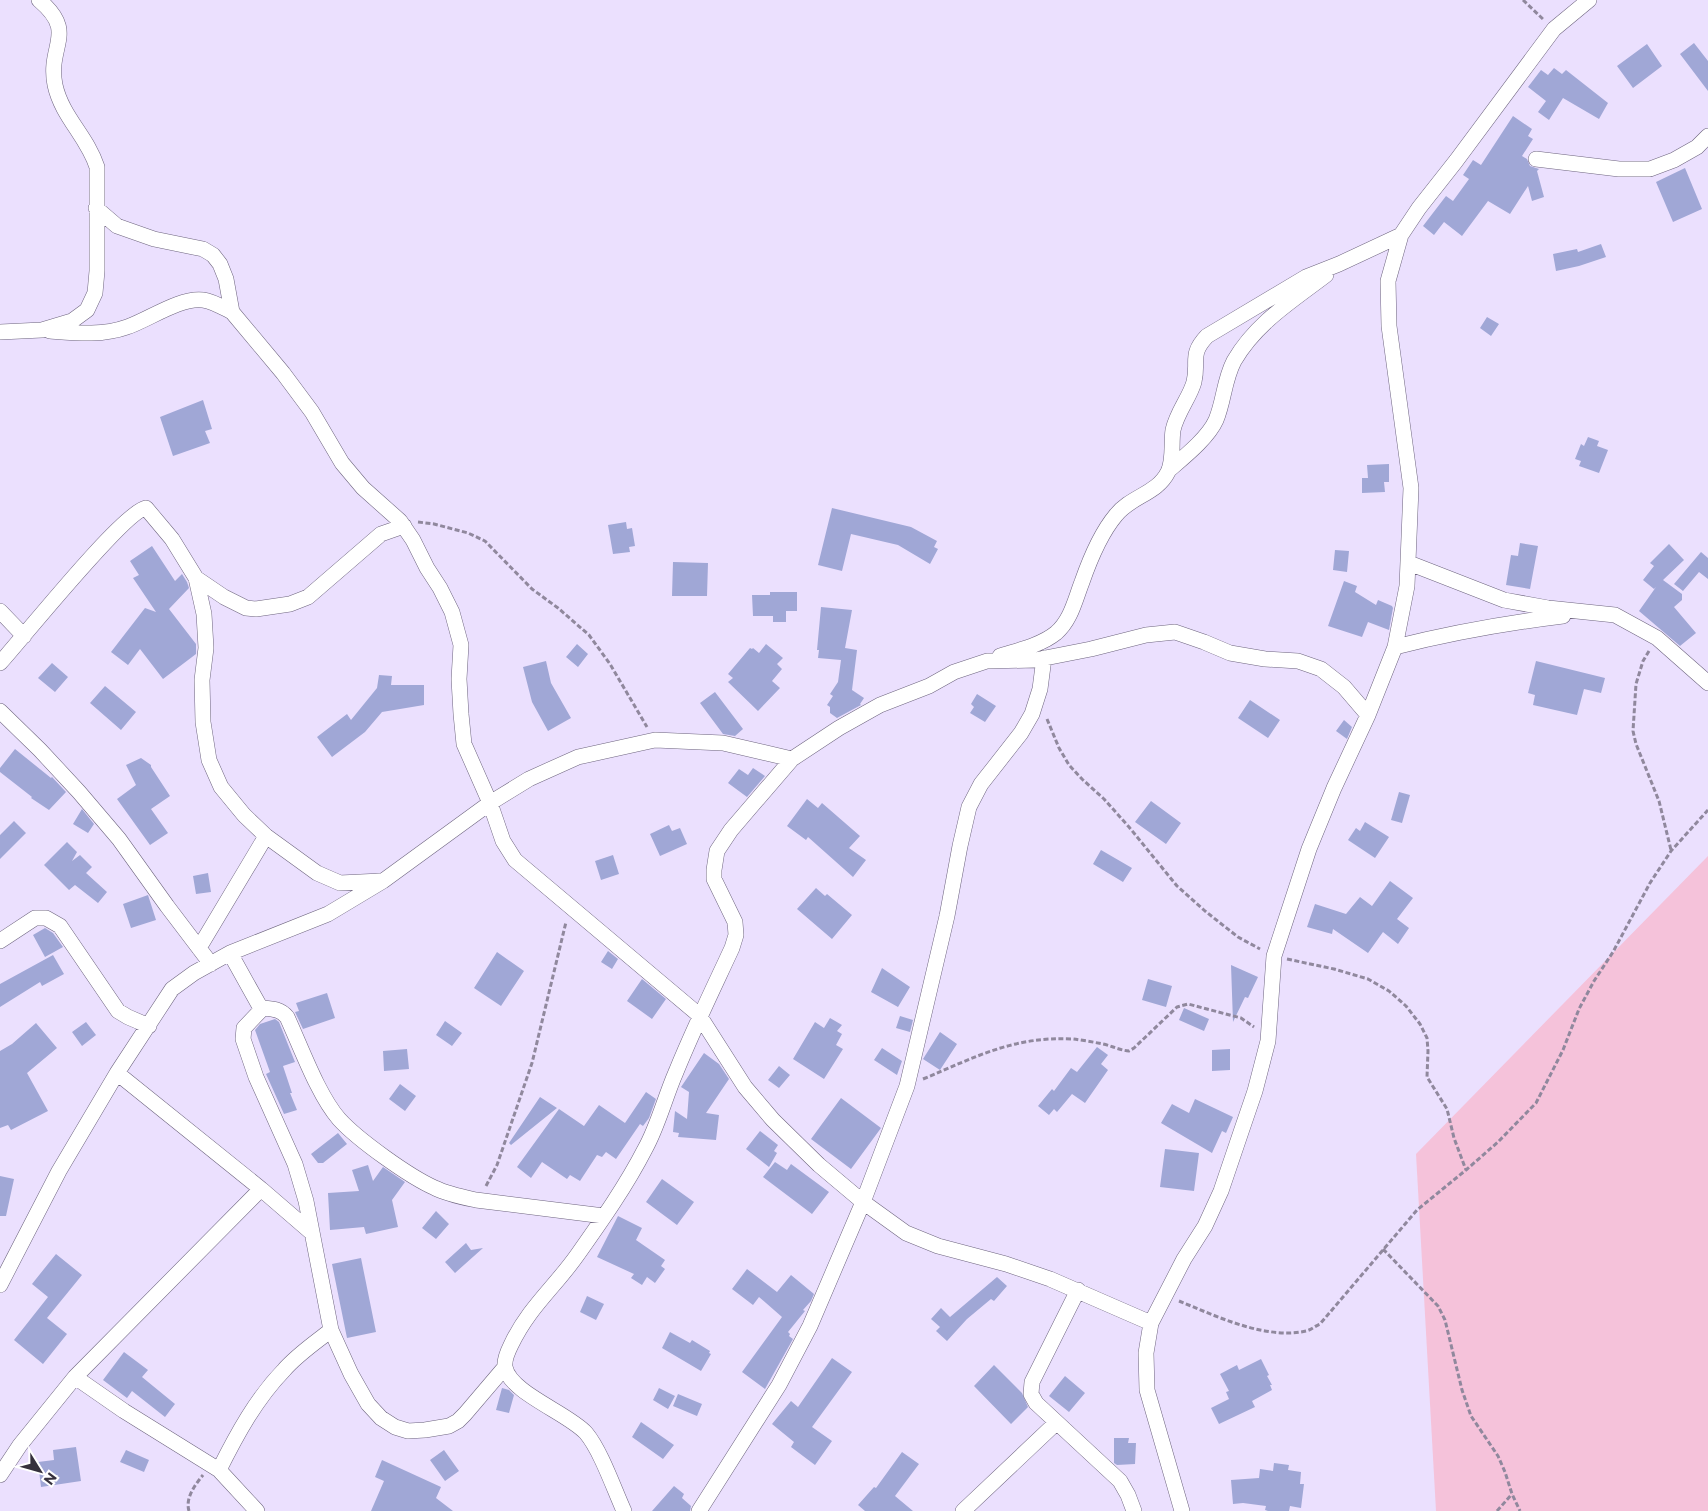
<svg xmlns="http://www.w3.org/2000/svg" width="1708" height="1511" viewBox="0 0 1708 1511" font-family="Montserrat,sans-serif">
  <rect width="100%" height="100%" fill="#ebe0fe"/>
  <path fill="#f5c2da" d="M1708,856V1511H1436L1416,1154Z"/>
  <path fill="#a0a7d6" d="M1694,43L1708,61V91L1680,54Z
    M1647,44L1662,66L1633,88L1617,66Z
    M1554,68L1562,74L1566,70L1608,103L1599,119L1563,98L1549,120L1538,112L1546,101L1528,87L1541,70L1548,75Z
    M1513,116L1532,129L1528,136L1533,139L1522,156L1527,159L1530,166L1539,169L1537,171L1544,197L1532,201L1528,186L1510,214L1488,201L1462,236L1444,222L1434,235L1423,226L1446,196L1453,201L1469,179L1463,175L1473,160L1481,165Z
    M1685,168L1702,209L1673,222L1656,182Z
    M1601,244L1606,257L1579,266L1556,271L1553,254L1577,249L1578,252Z
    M1487,317L1499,324L1491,336L1480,328Z
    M203,400L212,429L205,431L210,443L173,456L160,417Z
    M1588,437L1599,441L1597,446L1608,450L1599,473L1579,466L1581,461L1575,459L1581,444L1584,446Z
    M1389,464V482H1384L1385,492L1362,493V478H1368L1367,465Z
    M832,508L911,527L937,541L934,547L938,549L930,564L898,545L851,534L842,571L818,565Z
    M626,522L627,529L632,528L635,546L629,547L630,552L613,554L608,525Z
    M1520,543L1538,546L1530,589L1506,585L1511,555L1518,556Z
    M1669,544L1684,560L1663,580L1682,594V600L1674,607L1696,633L1680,646L1639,611L1656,587L1654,589L1643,580L1654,566L1650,563Z
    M152,546L175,581L182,574L187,582L189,588L169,609L196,644V654L163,679L140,649L128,665L111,652L145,608L156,612L133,578L139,575L130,561Z
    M1335,550L1349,551L1347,572L1333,570Z
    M1701,552L1708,558V579L1699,572L1683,591L1674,584Z
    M673,562L708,563L707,596H672Z
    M1344,581L1357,586L1355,592L1376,605L1378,600L1392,606L1393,608L1389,630L1368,622L1362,637L1328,626Z
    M770,592H797V611H786V622H773V616H753L752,595H770Z
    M821,607L852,610L845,648L857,650L852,690L864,698L860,704L861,705L837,718L830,713V707L827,705L833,696L830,694L838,682L841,660L818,658L819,650H817Z
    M577,644L588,654L578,667L566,657Z
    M766,644L783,658L777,664L782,669L772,681L780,688L758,711L728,682L733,678L728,674L750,648L752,649L753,648L759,653Z
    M546,661L551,683L571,718L548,731L532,702L523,667Z
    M1536,661L1605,678L1601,693L1584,689L1577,715L1533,705L1535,695L1528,693Z
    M52,663L68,677L55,692L38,678Z
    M379,675L392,676L391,685H424V705L382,712L365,732L332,757L317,737L347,714L351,720L377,688Z
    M105,686L136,712L121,730L90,703Z
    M715,692L743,729L735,736L723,734L700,703Z
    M977,694L996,706L985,722L970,713L974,707L971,704Z
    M1250,700L1280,720L1268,738L1238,718Z
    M1344,720L1352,727L1347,739L1336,731Z
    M15,749L51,778L52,777L66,792L49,810L31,798L32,797L0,772V768Z
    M141,758L151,765V767L170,796L151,809L168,833L150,845L117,799L136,785L126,765Z
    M753,768L765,776L747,797L728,783L739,769L748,775Z
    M1399,792L1410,795L1402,823L1391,820Z
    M807,799L818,808L822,803L860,836L849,848L866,860L853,877L808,837L806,840L787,826Z
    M1151,801L1181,823L1166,844L1135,822Z
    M82,809L94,824L88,833L73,824Z
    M14,821L26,833L0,859V835Z
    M1365,822L1389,837L1375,858L1348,840L1356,828L1360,831Z
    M669,825L672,831L680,828L687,844L660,856L650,834Z
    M67,842L77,852L72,861L80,855L92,867L86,873L107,892L98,903L75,885L69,890L44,865Z
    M1101,850L1132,868L1123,882L1093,864Z
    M613,855L619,874L601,880L595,861Z
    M208,873L211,892L196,894L193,876Z
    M1390,881L1413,898L1397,919L1409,928L1398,944L1383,932L1368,953L1333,929L1332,934L1307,927L1315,904L1346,914L1360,897L1372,906Z
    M816,888L825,896L827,894L852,915L832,939L797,909Z
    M148,895L156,920L131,928L123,904Z
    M45,928L53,933L63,947L45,957L33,935Z
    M608,951L618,959L612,969L601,962Z
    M497,952L524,971L501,1006L474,988Z
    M53,955L64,974L42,986L40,982L0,1007V984Z
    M1231,965L1258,977L1248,998L1245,997L1233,1022Z
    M882,968L910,987L898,1007L871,992Z
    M642,979L666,999L652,1019L627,1001Z
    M1148,979L1172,986L1166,1007L1142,1000Z
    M327,993L335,1018L303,1029L295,1012L299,1011L296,1003Z
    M1184,1008L1209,1019L1204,1031L1179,1020Z
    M900,1016L913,1020L910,1032L896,1028Z
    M830,1018L842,1025L837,1031L842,1034L836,1045L843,1049L824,1079L793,1059L815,1022L824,1028Z
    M275,1019L279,1022L295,1062L283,1066L292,1093H290L297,1110L284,1114L266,1074L270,1072L255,1030L260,1024Z
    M445,1021L462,1033L452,1046L436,1035Z
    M86,1022L96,1035L82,1046L72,1032Z
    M36,1023L57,1048L27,1073L48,1111L11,1130L8,1125L0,1128V1051L12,1044Z
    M940,1032L957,1044L940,1070L923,1059Z
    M1097,1047L1108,1055L1101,1064L1108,1070L1085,1103L1072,1094L1057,1112L1054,1109L1049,1115L1038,1106L1052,1089L1054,1091L1071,1068L1077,1072Z
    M882,1048L902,1061L897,1075L874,1060Z
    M407,1049L409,1069L384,1071L383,1051Z
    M1230,1049V1070L1212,1071V1050Z
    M704,1053L719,1064L729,1079L706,1113L719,1115L716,1140L678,1137L679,1133L673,1132L675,1111L687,1119L689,1092L681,1087Z
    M779,1066L790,1075L779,1088L768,1080Z
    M400,1084L416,1096L405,1111L389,1099Z
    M646,1092L656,1099L649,1118L643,1126L640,1124L616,1159L606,1152L602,1157L597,1155L580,1181L570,1175L567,1179L542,1162L531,1178L517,1167L559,1109L584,1126L599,1105L625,1123Z
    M540,1097L557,1108L511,1145L509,1143Z
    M841,1098L881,1128L851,1169L811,1139Z
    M1195,1099L1233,1117L1226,1133L1222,1131L1212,1153L1161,1123L1172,1104L1189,1113Z
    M760,1131L778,1145L774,1151L777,1153L769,1167L746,1149Z
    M338,1133L347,1144L323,1163H318L311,1154Z
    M1165,1149L1199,1153L1194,1191L1160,1187Z
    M775,1162L787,1170L791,1164L829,1192L812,1214L763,1177Z
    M368,1165L373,1181L383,1167L405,1182L392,1200L398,1227L366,1234L364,1227L330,1230L328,1193L359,1191L352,1170Z
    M0,1176L14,1179L6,1216H0Z
    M662,1179L694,1202L677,1225L646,1202Z
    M436,1211L449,1224L436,1239L422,1228Z
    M618,1216L642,1228L636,1240L665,1260L661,1266L665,1269L655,1283L647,1277L642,1285L631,1278L634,1274L597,1257Z
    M466,1243L471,1250L483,1248L455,1273L445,1262Z
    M56,1254L82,1275L47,1318L67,1334L43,1364L14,1340L48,1297L32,1284Z
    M361,1258L376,1332L347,1338L332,1264Z
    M747,1269L777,1292L791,1275L814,1294L811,1301L803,1310L805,1311L788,1332L790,1334L789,1336L793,1339L765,1389L742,1372L782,1317L759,1297L753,1305L732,1289Z
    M997,1277L1007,1286L994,1301L991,1299L967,1319L947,1341L936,1331L940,1327L931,1319L941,1308L950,1317Z
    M587,1296L604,1304L596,1320L580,1312Z
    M670,1332L690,1343L692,1340L710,1351L709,1353L711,1354L701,1371L662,1348Z
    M124,1352L148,1370L142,1377L175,1404L165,1417L132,1391L127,1398L103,1380Z
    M832,1358L852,1372L812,1427L832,1441L815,1465L791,1447L794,1442L772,1424L791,1401L798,1407Z
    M1261,1359L1269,1375L1267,1376L1272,1385H1270L1272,1390L1252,1401L1255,1407L1219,1424L1211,1408L1229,1399L1226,1392L1229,1391L1220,1374L1237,1365L1239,1370Z
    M994,1365L1022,1393L1028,1407L1011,1424L974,1386Z
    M1065,1376L1085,1393L1069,1412L1049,1396Z
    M502,1388L509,1390L514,1395L509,1413L496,1410Z
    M659,1388L675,1396L668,1409L653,1400Z
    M678,1394L702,1404L697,1416L673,1406Z
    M641,1422L674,1445L663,1459L632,1437Z
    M1114,1438H1129L1128,1443H1136L1135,1464L1117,1465L1114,1463Z
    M76,1447L81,1481L41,1487L38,1462L54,1460L53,1450Z
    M126,1450L149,1460L144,1472L120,1462Z
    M444,1450L459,1471L445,1481L430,1460Z
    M902,1452L919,1464L895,1496L913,1511H865L858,1505L874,1487L876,1488Z
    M382,1460L441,1487L436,1498L453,1511H371L384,1481L375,1477Z
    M1274,1463L1289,1465L1288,1470L1301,1472L1300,1484H1304L1301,1508L1290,1506L1289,1511H1268L1265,1510L1266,1506L1243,1503L1233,1504L1231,1480L1259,1478L1260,1469L1273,1471Z
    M674,1486L684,1494L682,1498L691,1506L690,1511H652Z"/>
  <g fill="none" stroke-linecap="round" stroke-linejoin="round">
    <g stroke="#6e657f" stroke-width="16">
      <path id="minor" d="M1536,159L1619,169H1650L1674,160L1697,147L1708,136
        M96,208L117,226L154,239L203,249L213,255L220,264L226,279L232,312L283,373L312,412L342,463L363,488L400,521L413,540L427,568L440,588L452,612L461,645L459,679L461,714L464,744L490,803L503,841L515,860L699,1015L745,1087L773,1120L819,1165L863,1202L906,1233L938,1246L1006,1264L1050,1279L1151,1323
        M50,331C76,333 102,336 127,327C148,320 180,297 203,300C212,301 224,308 232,312
        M0,332L42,330L72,321L87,310L95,293L97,271V167C87,136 62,117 55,85C47,45 78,33 39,0
        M1169,470C1184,457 1208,438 1216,420C1224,401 1224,380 1234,361C1256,323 1292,301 1326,275
        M1409,563L1504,600L1548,608L1615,615L1657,638L1708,683
        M196,578L224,597L246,608L256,609L290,604L308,597L381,534L404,526
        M0,611L24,636
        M1395,647C1450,633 1506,623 1563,616
        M1000,656C1019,650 1041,645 1056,633C1071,620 1075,600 1082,582C1090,559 1100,534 1116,515C1131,496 1157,494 1168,472C1174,460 1171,443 1173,430C1177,412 1190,397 1194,382C1199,361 1189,355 1207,336L1306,277L1339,264L1401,235
        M0,663C22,639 124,511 146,508L172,539L196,578L204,614L206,648L202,680L203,722L209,760L221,787L244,815L266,836L317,873L340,883L381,881
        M0,711L40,750L79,792L119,839L167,906L211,964
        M0,941L35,918H46L60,926L118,1011L128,1017L149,1026
        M199,948L266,836
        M230,953L259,1005L263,1008C273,1009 280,1009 287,1017C301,1047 318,1095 339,1119C358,1140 410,1177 435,1188C447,1194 462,1197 476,1200L604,1216
        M263,1008L244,1028L243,1039L256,1077L295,1164L306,1201L331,1330L351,1374L368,1404L381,1418L395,1427L408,1431L425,1430L449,1426L458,1421L465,1414L505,1367
        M117,1073L261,1189L312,1233
        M0,1285L59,1171L117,1073L172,989L194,973L230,953L328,914L383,881L490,803L529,779L578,757L655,740L723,743L792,759
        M1078,1290L1032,1382L1031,1394L1036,1403L1120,1481L1128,1495L1134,1511
        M75,1377L124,1411L219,1470L257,1511
        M219,1470C237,1434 256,1399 284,1370C298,1354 315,1343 331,1330
        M0,1475L20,1445L75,1377L261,1189
        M624,1511C614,1489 601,1451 586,1433C568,1413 510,1393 505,1367C504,1360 508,1351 511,1345C529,1307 555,1287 578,1254C602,1220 626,1186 645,1149C658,1126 665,1097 676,1072C693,1030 713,989 732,948L736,935L735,922L714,879V870L717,851L731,830L792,759L839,728L880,705L929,686L954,672L987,661L1035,660L1091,649L1146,635L1175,632L1204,642L1230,653L1265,659L1298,661L1321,669L1344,687L1368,715
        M699,1511L779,1385L810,1326L863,1202L907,1086L947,916L960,846L969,807L981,784L1021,733L1032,714L1040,689L1044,658
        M963,1511L1056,1423
        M1182,1511L1147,1390L1146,1353L1151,1323L1184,1259L1205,1226L1221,1191L1241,1132L1255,1091L1268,1041L1274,956L1309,849L1334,788L1368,715L1395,647L1407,586L1411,488L1389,326L1388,281L1401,235L1419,208L1456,161L1554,29L1589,0"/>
    </g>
    <path stroke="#90889d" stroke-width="3" stroke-dasharray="5 2.5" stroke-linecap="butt" d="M1523,0L1544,20
      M418,522L434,524L468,533L485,541L532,589L558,608L589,635L610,664L647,727
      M1649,651L1643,661L1636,684L1633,731L1636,744L1659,801L1671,850
      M1047,719L1059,748L1069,765L1082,779L1104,799L1129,827L1177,886L1205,911L1238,937L1260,949
      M1287,959L1334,969L1368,979L1389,991L1406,1006L1420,1024L1427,1038L1428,1051L1427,1077L1447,1109L1454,1138L1466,1170
      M923,1079C976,1057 1013,1036 1073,1039C1082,1040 1093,1042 1103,1044C1112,1046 1119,1050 1129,1051L1134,1048L1177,1007L1188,1004L1241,1018L1254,1027
      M486,1186L497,1165L532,1063L566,922
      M1383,1249L1438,1306L1445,1320L1462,1390L1471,1416L1498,1456L1505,1472L1512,1494L1520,1511
      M1179,1301C1216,1316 1265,1340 1306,1331C1311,1330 1315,1326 1320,1324L1417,1210L1466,1170L1498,1142L1536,1103L1563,1050L1579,1009L1594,981L1613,952L1650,883L1671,851L1708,810
      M189,1511C185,1498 195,1485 203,1475
      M1497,1511L1512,1494"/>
    <use href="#minor" stroke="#fff" stroke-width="15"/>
  </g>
  <g transform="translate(40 1471) rotate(127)" stroke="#ffffff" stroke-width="4" paint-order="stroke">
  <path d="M0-4L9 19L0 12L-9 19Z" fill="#35303c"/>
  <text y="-8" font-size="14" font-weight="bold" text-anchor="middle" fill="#35303c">N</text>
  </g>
</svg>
